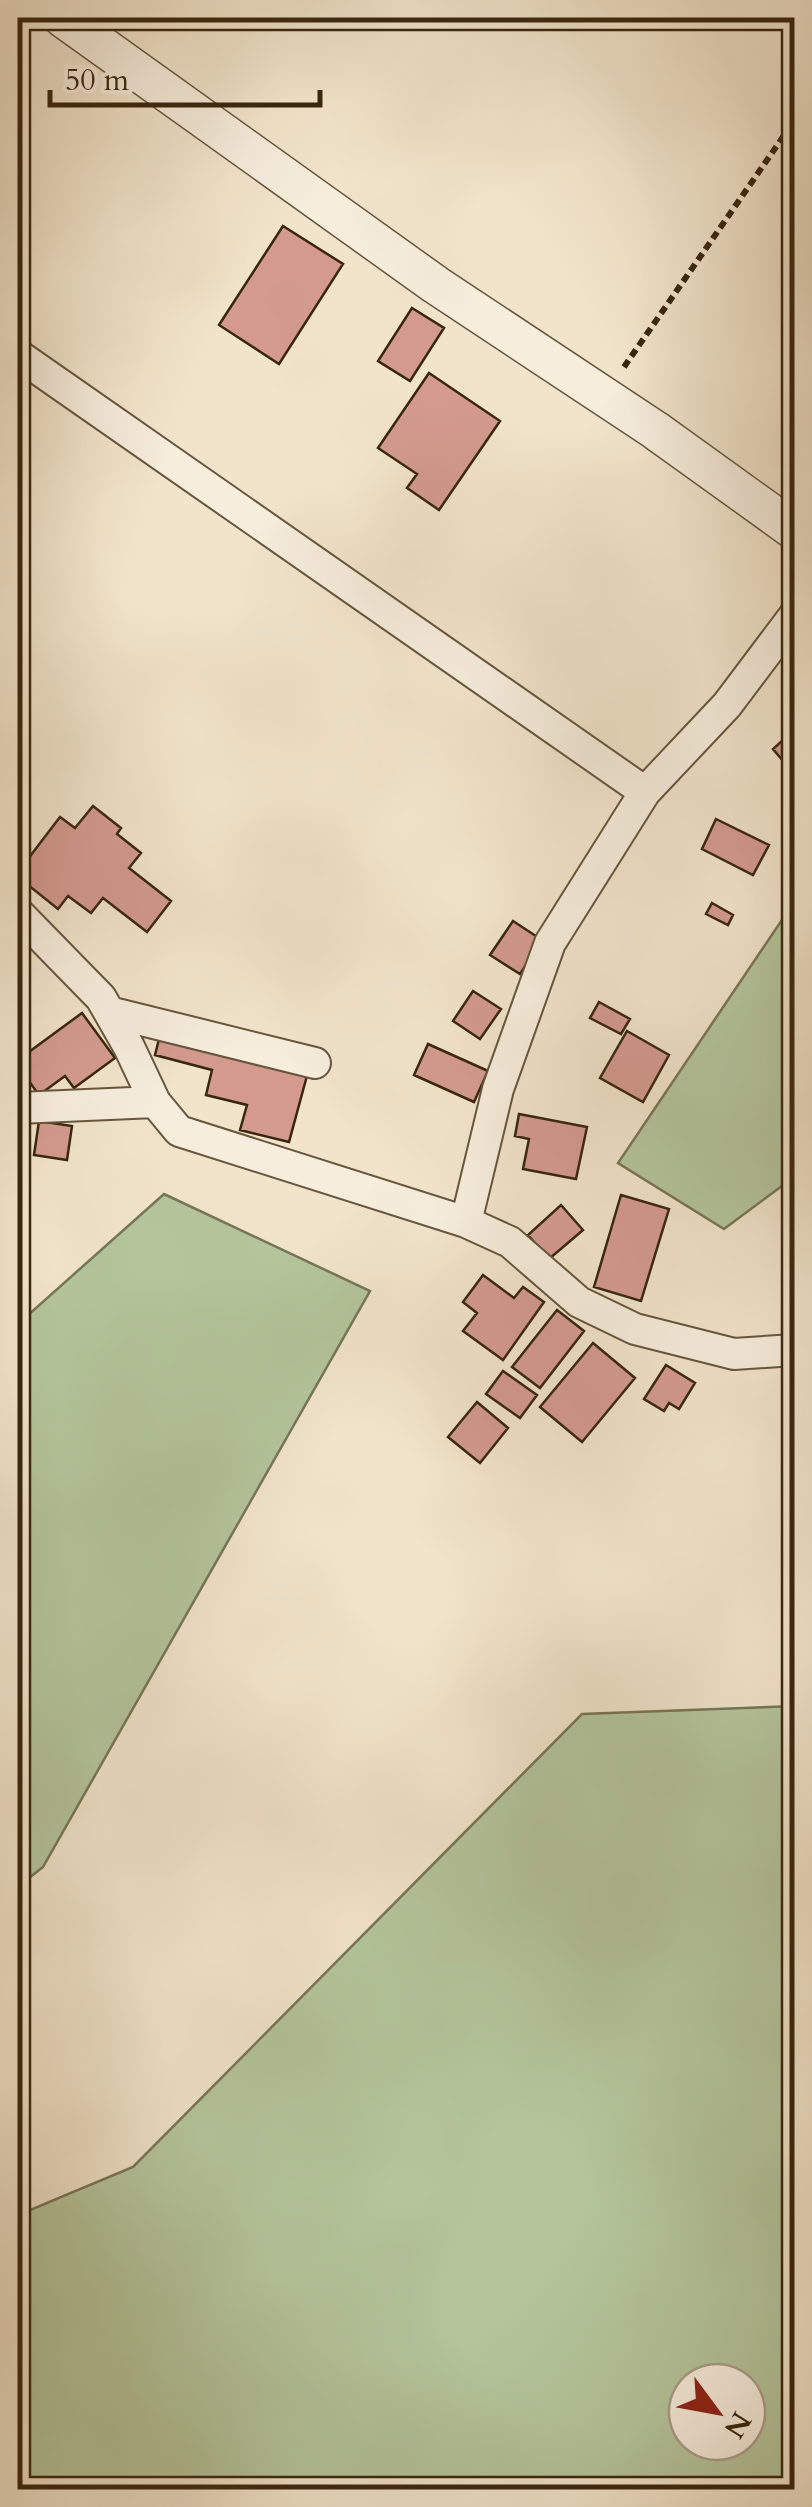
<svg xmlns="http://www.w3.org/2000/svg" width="812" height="2507" viewBox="0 0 812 2507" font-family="Cardo,serif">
  <rect width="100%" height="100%" fill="#f1e4cb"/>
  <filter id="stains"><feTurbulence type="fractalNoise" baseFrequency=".002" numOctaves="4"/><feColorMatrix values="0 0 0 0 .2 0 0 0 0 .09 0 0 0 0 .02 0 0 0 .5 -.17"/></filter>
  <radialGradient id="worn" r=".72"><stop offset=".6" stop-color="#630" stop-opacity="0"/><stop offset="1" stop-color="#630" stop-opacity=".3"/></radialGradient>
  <path fill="#b4c59c" stroke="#767655" stroke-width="2.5" fill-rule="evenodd" d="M794,902V1177L724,1229L618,1163Z
    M164,1194L370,1291L43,1867L18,1887V1324Z
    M794,1706V2489H18V2215L133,2167L582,1714ZM687,2382H747V2442H687Z"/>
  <path fill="#d49a90" stroke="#38260e" stroke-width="2.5" d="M283,226L343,264L279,364L219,325Z
    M412,308L444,328L410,381L378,361Z
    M429,373L500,421L439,510L407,488L417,474L378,448Z
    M794,730V774L773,749Z
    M93,806L121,828L117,834L141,853L129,868L171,901L147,932L103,898L91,913L68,896L58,909L18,877V872L60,817L75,828Z
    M716,819L769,845L753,875L702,849Z
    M712,903L733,915L728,925L706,914Z
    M513,921L542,940L520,974L490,955Z
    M473,991L501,1009L480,1039L453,1021Z
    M599,1002L630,1019L621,1034L590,1018Z
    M82,1013L115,1058L74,1088L65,1076L39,1095L31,1084L18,1094V1060Z
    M627,1031L669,1055L643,1102L600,1078Z
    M160,1035L308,1072L289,1142L240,1130L247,1105L206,1095L212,1070L155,1055Z
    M428,1044L488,1071L474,1102L414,1075Z
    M519,1114L587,1127L576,1179L523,1169L529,1139L515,1136Z
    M39,1121L72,1126L67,1160L34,1155Z
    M621,1195L669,1209L641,1301L594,1287Z
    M561,1205L583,1230L549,1259L528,1235Z
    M483,1275L514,1298L523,1287L544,1302L503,1360L463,1331L477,1313L463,1302Z
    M557,1310L584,1331L540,1388L512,1367Z
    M593,1343L635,1378L582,1442L540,1407Z
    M666,1365L695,1383L679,1409L669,1403L664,1411L644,1399Z
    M503,1371L537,1395L520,1418L486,1394Z
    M477,1402L508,1428L480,1463L448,1437Z"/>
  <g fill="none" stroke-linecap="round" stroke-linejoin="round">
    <g stroke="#66563d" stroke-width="34">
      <path id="minor" d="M18,355L645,792
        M18,913L101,998L129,1047L155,1102L179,1131L466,1222L510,1242L579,1302L635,1329L734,1354L794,1350
        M109,1012L315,1063
        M18,1108L155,1102
        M466,1222L498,1089L550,943L645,792L727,705L794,616"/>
    </g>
    <g stroke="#66563d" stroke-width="41">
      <path id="tertiary" d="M63,18L436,285L655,430L794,530"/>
    </g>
    <path stroke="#38260e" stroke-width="6" stroke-dasharray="8 5" stroke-linecap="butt" d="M624,367L794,121"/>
    <use href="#minor" stroke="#f6eddd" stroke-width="30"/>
    <use href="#tertiary" stroke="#f6eddd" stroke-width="38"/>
  </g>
  <rect width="812" height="2507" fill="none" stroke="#f1e4cb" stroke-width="60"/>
  <rect x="20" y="20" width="772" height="2467" fill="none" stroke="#38260e" stroke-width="5"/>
  <rect x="30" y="30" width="752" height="2447" fill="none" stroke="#38260e" stroke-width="2.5"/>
  <g transform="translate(717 2412) rotate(122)"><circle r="48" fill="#f6eddd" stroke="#aa9d8a" stroke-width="2.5"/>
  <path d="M0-8L18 38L0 25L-18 38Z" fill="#8f2418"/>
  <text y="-15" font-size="28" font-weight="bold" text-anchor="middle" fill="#38260e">N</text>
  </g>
  <path d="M50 90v15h270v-15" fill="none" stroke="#38260e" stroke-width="5"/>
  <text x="65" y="90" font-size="30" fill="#38260e" stroke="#f6eddd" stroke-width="8" paint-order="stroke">50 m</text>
  <rect width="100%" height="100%" filter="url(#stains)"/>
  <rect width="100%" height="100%" fill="url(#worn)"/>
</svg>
